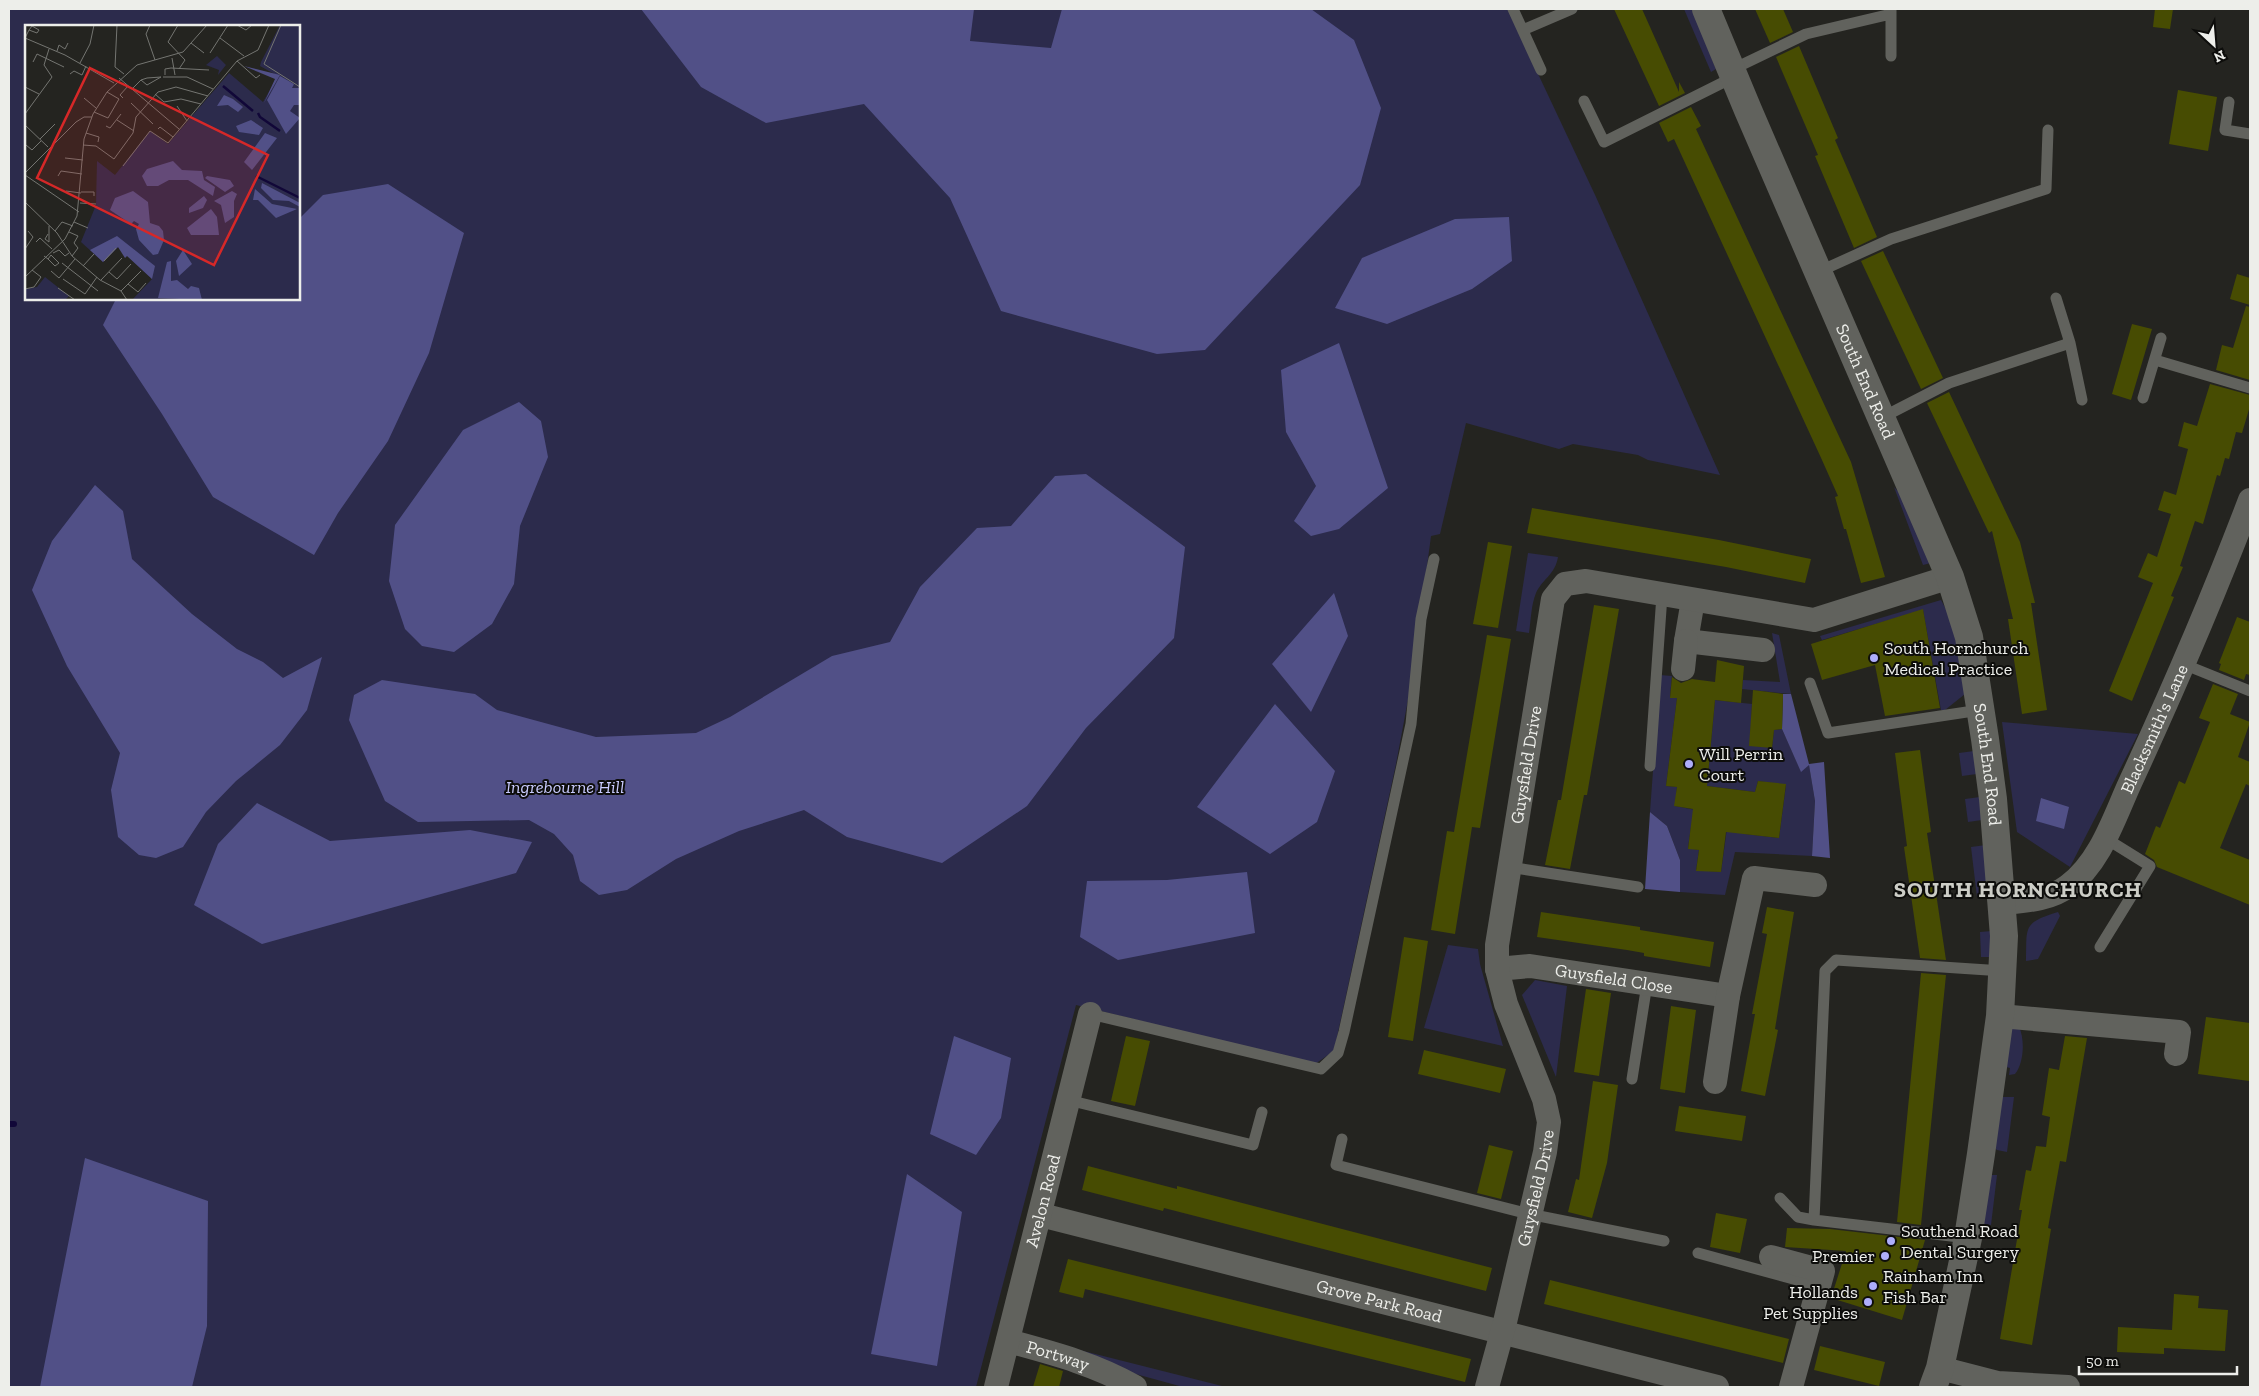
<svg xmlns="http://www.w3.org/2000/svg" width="2259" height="1396" viewBox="0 0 2259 1396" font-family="'Zilla Slab',serif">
  <rect width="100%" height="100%" fill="#242420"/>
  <path fill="#2c2b4c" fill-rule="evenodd" d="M9,9H1511L1515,25L1596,197L1720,475L1648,460L1638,455L1573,444L1559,449L1466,423L1440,534L1431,536L1413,673L1396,764L1334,1051L1315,1064L1076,1005L976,1387H9ZM26,26H299V299H26Z
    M1684,9H1692L1716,69L1711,72Z
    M1894,487L1907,501L1931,563L1923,565Z
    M1528,553L1558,557C1555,575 1543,578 1536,593C1531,605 1531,620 1529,633L1516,631Z
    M1941,600L1954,624L1965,694L1945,710H1941L1923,610L1822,640L1820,636Z
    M1772,633L1779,635L1791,694L1742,689L1743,680L1780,682Z
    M1660,675L1672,676L1670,697L1677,698L1666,786L1677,787L1675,806L1701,811L1700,827H1691L1688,848L1699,850L1696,870L1721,872L1729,814L1745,834L1779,838L1786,785L1758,781L1755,792L1707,786L1715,700L1752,704L1750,745L1772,748L1774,730L1782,729L1801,771L1809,764L1815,801L1812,856L1735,852L1725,895L1680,892V860L1667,826L1650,812Z
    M2002,722L2138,734L2070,867L2017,832Z
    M1974,751L1977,774L1962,776L1959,753Z
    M1980,797L1982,820L1968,822L1965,799Z
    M1986,845L1992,895L1977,897L1971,847Z
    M2058,912L2060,916L2038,959L2026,961C2027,927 2022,923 2058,912Z
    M1992,931L1993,957H1981L1980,932Z
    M1448,945L1478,949L1480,964L1503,1046L1424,1028Z
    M1535,980L1567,986L1556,1077L1522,995Z
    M2011,1026L2019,1027C2025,1039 2024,1063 2015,1074L2009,1075L2010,1068L2006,1067Z
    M2001,1097H2014L2007,1152L1997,1150L1994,1147Z
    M1988,1175H1997L1991,1225L1983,1224Z
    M1028,1337L1226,1387H1183L1132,1373Z"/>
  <path fill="#515087" d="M641,9H974L970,41L1051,48L1062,9H1311L1354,40L1381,108L1360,185L1205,350L1157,354L1001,311L950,198L864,104L766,123L701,87Z
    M388,184L464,233L429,353L388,441L338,513L314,555L213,497L162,414L103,325L116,299H299V219L323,195Z
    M1509,217L1512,261L1472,289L1387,324L1335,308L1362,258L1455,219Z
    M1339,343L1388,488L1339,529L1311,536L1294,521L1316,486L1286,432L1281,370Z
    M519,402L541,421L548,457L520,526L514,584L492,624L454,652L422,646L405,629L389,581L395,525L463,430Z
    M1086,474L1185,547L1174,638L1086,728L1027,806L942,863L847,837L804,810L739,831L676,859L627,890L599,895L580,881L573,855L554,834L529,820L418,822L385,801L349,720L354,695L382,680L475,694L497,710L596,737L696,733L730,717L832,656L890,642L920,587L977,528L1011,526L1055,476Z
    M95,485L123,511L132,559L192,614L237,649L263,662L283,678L322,657L307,710L280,745L236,781L206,812L183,847L156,858L139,855L118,837L111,790L120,753L67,666L32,590L52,541Z
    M1334,593L1348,636L1311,712L1272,664Z
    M1783,694H1791L1809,764L1824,762L1830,858L1812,856L1815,801L1809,765L1801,772L1782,729Z
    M1275,704L1335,771L1317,822L1270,854L1197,807Z
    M2041,798L2069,807L2064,829L2036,821Z
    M257,803L330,841L470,830L532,842L516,873L262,944L194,905L218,844Z
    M1650,812L1667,826L1680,860V892L1645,889Z
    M1247,872L1255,933L1118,960L1080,937L1087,881L1167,880Z
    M954,1036L1011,1058L1001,1118L976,1155L930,1134Z
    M85,1158L208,1201L207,1326L192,1387H40Z
    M907,1174L962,1212L937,1366L871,1354Z"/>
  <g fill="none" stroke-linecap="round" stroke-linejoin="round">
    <path stroke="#110738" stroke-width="6" d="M9,1124H14"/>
  </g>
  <path fill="#474c02" d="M1614,9H1642L1679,92V82L1685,93L1659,106Z
    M1755,9H1783L1793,32L1770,43Z
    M2155,9H2173L2170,29L2153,27Z
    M1799,46L1838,138L1835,140L1877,237L1854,248L1815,156L1818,155L1776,57Z
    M2178,90L2217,97L2208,151L2169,144Z
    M1691,107L1701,126L1696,129L1851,462L1885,577L1861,583L1846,529H1844L1835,497L1838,496L1822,460L1674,139L1668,142L1659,123Z
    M1883,251L1943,378L1921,389L1861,261Z
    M2237,274L2250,278V305L2230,299Z
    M2246,306L2250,307V380L2216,370L2222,345L2233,348Z
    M2132,324L2152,329L2131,400L2112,394Z
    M2210,384L2250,395V406L2242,433L2236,432L2229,459L2225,458L2220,476L2217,475L2203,524L2195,521L2180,566L2183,567L2171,596L2174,597L2132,701L2109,691L2153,583L2138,577L2148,553L2157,557L2171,514L2158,510L2164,491L2176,495L2188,449L2178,446L2184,422L2197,426Z
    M1949,392L2020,542L2035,603H2031L2047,710L2022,714L2008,619H2013L1992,531L1989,533L1927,403Z
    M1532,508L1719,540L1811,559L1805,583L1726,567L1527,533Z
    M1488,542L1512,546L1498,628L1473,624Z
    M1594,605L1619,609L1587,795H1584L1570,869L1545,865L1558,800H1561Z
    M1923,609L1940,708L1885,716L1875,665L1822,680L1811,644Z
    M2237,617L2250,622V675L2246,674L2244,680L2219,670L2221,664L2219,663Z
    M1487,635L1511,639L1480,828L1472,827L1455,934L1431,930L1447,831L1454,832Z
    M1717,660L1744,666L1741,703L1715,700L1707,786L1755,792L1758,781L1786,784L1779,838L1726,832L1721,872L1696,871L1699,850L1688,849L1693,809L1674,806L1677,787L1666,786L1677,698H1670L1672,677L1681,683L1692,679L1715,682Z
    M2213,684L2238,694L2230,714L2250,722L2238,757L2250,762V786L2246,784L2220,848L2250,860V905L2157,867L2154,860L2145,854L2156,826L2160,828L2179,781L2185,784L2210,722L2199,718Z
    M1753,690L1783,694L1782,729L1774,730L1772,748L1749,746Z
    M1920,750L1931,832L1927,833L1946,960L1920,958L1904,847L1907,846L1895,753Z
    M1767,907L1794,912L1775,1029L1778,1030L1765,1096L1741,1091L1755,1014H1752L1767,934L1762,933Z
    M1541,912L1640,927V930L1714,942L1710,967L1644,956V953L1627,950L1537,937Z
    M1404,937L1428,941L1413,1041L1388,1037Z
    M1921,973L1946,975L1921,1225L1897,1222Z
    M1586,989L1611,993L1599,1076L1574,1072Z
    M1671,1006L1696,1010L1685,1093L1660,1089Z
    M2206,1017L2250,1023L2249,1081L2198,1074Z
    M1126,1036L1150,1041L1135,1106L1111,1101Z
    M2065,1036L2087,1038L2066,1162L2060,1161L2048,1228L2051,1229L2032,1345L2000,1339L2022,1210H2019L2026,1170L2031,1171L2036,1146L2046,1147L2050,1117L2042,1115L2049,1068L2059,1070Z
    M1424,1050L1506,1069L1500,1093L1418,1074Z
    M1593,1081L1618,1085L1607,1163L1592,1218L1568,1212L1576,1179L1579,1180Z
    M1679,1106L1746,1116L1742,1141L1675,1131Z
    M1489,1145L1513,1151L1501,1199L1477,1193Z
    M1088,1166L1177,1189V1186L1492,1268L1486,1291L1164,1208L1163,1211L1082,1190Z
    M1716,1213L1747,1219L1740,1253L1710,1247Z
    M1787,1228L1830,1229L1925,1240L1902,1320L1831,1298L1846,1251L1785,1247Z
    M1068,1259L1471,1359L1465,1382L1085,1289L1083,1298L1059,1292Z
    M1550,1280L1789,1339L1783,1363L1544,1304Z
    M2174,1294L2199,1296L2198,1308L2228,1310L2225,1351L2164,1348V1354L2117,1352L2118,1327L2172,1330Z
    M1820,1346L1885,1362L1879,1386L1814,1370Z
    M1040,1364L1063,1371L1059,1387H1033Z"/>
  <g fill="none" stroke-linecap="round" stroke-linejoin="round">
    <path stroke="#61625d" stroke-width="11" d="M1513,9L1541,70
      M1523,30L1572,9
      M1891,56V9
      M1731,70L1806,34L1891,14
      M1584,101L1604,142L1734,77
      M2229,102L2225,130L2250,134
      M1818,272L1891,239L2046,189L2048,130
      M2056,298L2070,343L2082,400
      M2155,360L2250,388
      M2143,398L2161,338
      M1881,418L1949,383L2070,343
      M2183,664L2250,691
      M1810,683L1828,733L1980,710
      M1650,766L1662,595
      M1509,867L1638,887
      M2100,947L2150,866L2105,838
      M1090,1014L1321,1069L1338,1053L1344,1032L1411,724L1421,619L1434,559
      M1632,1079L1647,984
      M1068,1100L1253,1145L1262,1112
      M1342,1139L1336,1165L1529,1214L1664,1241
      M1780,1198L1798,1217L1814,1220
      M1968,1238L1814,1220L1825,971L1836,960L2003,971
      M1698,1253L1819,1286"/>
    <g stroke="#61625d" stroke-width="24">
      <path d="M1693,600L1686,641L1763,650"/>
      <path d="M1683,669L1686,641"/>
      <path id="s1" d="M2003,903C2024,901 2050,900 2068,886C2100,863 2114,818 2130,783C2173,690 2214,595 2250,500"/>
      <path id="s2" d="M1497,969L1530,966L1728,996"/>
      <path d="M2000,1016L2179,1032L2176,1054"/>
      <path d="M1715,1082L1728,996L1754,878L1815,885"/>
      <path id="s3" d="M1041,1215L1717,1387"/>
      <path d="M1771,1257L1823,1271L1791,1387"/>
      <path id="s4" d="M1008,1341C1052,1353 1095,1364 1135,1387"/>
      <path d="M1940,1368L1998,1383L2068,1387"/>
      <path id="s5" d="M996,1387L1090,1014"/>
      <path id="s6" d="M1487,1387L1505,1322L1545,1152L1549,1122L1544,1099L1506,1004L1497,969V945L1553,599L1565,584L1586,581L1814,620L1950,577"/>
    </g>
    <path stroke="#61625d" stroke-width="28" id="s7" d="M1706,9L1748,110L1950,577L1969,637L1985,739L1993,799L2004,936L2000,1016L1981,1154L1968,1238L1940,1368L1933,1387"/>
  </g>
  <g fill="#aeaefb" stroke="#0d0d0b" stroke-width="2">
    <circle cx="1874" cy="658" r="5"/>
    <circle cx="1689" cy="764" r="5"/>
    <circle cx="1891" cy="1241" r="5"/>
    <circle cx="1885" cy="1256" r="5"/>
    <circle cx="1873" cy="1286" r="5"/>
    <circle cx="1868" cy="1302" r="5"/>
  </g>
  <g text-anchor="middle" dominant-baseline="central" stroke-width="4" stroke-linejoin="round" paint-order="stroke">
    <g font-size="18" fill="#edeeea" stroke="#0d0d0b">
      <text stroke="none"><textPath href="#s7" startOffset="405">South End Road</textPath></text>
      <text stroke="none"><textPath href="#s1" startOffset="249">Blacksmith's Lane</textPath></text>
      <text stroke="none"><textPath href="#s6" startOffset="641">Guysfield Drive</textPath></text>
      <text stroke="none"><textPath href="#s7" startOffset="810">South End Road</textPath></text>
      <text stroke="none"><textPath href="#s2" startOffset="118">Guysfield Close</textPath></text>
      <text stroke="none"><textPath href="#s6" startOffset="205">Guysfield Drive</textPath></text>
      <text stroke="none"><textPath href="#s5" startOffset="192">Avelon Road</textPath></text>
      <text stroke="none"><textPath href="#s3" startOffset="349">Grove Park Road</textPath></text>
      <text stroke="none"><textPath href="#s4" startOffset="52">Portway</textPath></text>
    </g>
    <g font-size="18" fill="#edeeea" stroke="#0d0d0b" text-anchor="start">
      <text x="1884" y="648">South Hornchurch<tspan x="1884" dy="21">Medical Practice</tspan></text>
      <text x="1699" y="754">Will Perrin<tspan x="1699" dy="21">Court</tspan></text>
      <text x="1901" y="1231">Southend Road<tspan x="1901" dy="21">Dental Surgery</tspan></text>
      <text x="1875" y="1256" text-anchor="end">Premier</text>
      <text x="1883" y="1276">Rainham Inn<tspan x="1883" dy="21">Fish Bar</tspan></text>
      <text x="1858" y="1292" text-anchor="end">Hollands<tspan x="1858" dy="21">Pet Supplies</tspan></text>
    </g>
    <g font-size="18" font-style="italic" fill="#caccff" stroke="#0d0d0b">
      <text x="565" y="787">Ingrebourne Hill</text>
    </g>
    <g font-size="22" font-weight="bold" letter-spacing="1" fill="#cccdc6" stroke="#0d0d0b">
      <text x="2018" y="889">SOUTH HORNCHURCH</text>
    </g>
  </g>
  <g transform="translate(25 25)">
    <rect width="275" height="275" fill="#242420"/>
    <path d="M255,0H275V275H107L127,254L93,222L78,237L56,217L71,180L72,136L90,150L125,106L143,119L204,48L238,77L253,51L235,41L236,37ZM192,31L201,40L193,50L194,45L181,40ZM20,252L44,271L40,275H0V264L12,262Z" fill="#2c2b4c"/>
    <path d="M219,41L255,50L239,78L250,54ZM255,51L269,59L267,63H275V80H269L265,86L275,93L261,109L242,75ZM199,70L208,74L218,82L213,87L203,80L192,81ZM226,95L238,103L234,110L214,107L211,101ZM240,108L252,113L227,145L219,137ZM148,136L157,145L177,146L179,155L190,162L188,171L163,155H144L133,161H122L117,151L122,144ZM182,151L205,155L209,161L200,167L180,153ZM237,158L275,178V182L264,176L248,175L236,163ZM230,164L247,179L272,184L251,193L233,175H228ZM108,166L123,177L125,198L134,201L138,206L139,215L133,229L128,230L114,215L111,204L114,199L109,196L106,199L85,185L90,173ZM207,166L212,169L209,176V192L200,198L196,180L189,176ZM179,171L182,175L178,183L164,188V183ZM186,184L192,192L194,210H166L162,203ZM92,211L130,241L127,254L102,231L100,233L93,222L78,237L65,225ZM158,225L167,239L154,251L151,236ZM146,236V256L152,255L163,264L166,261L174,263L177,275L133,273L142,237Z" fill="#515087"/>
    <path fill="none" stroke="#110738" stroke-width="2.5" d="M198,61L228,86M233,88L235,92L255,106M231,151L275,173"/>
    <path fill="none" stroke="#747571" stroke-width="1" d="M92,0L90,42L99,49M125,0L121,9L130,35M153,0L143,17L160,35L154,44M212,0L221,5L227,0M256,0L239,39L275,62M0,13L40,30L89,58M0,13L4,5L7,1L14,5L12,8L4,5M195,13L219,31M166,18L179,28M32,26L34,20L40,24L43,18M185,28L203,0M147,33L150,50M212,36L231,53L235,50M8,37L12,29L39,42M55,38L65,19L69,0M45,49L49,46L57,50L61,41M140,50V44L146,43L184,45M138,52H162L188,64M94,53L154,104M0,62L14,69M107,64L116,55L122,53L136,52L122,60L116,55M130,69L139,77L156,74L176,79M59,73L71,83M98,73L95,70L103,61M106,78L128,99M152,81L162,96M69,87L83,93L94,74L82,67M0,89L27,52L19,40L24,24M92,95L109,106M0,100L23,122M81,101L85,103L96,89M133,104L135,102L148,112M61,108L74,112L73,117M15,114L30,99M1,120L7,125L16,116M58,120L71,121L89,134L108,108L111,92L133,67L151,62L183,71M40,133L58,135M98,141L125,106L143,118L212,36L233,25L244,0M0,148L51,97L59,92H67M0,150L54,187M33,151L36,146L57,149M41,166L56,168M56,167H69V171M0,177L32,208L47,231L75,255L96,266L102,275M55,178L71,179M49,197L63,203M30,206L37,197L48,201M44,207L53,211L49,218L53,223L47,231M23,209L20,214L24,217V201M11,217L15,213L27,224M0,224L8,212L3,206M28,228L34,225L40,231L44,228M19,231L23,234L26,230L34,238L30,241L23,234M79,236L91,223M37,238L73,266M58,241L69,229M26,246L34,253L50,234M84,247L92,254L106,239M0,252L40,214L52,191L59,114L68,89L82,67L112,40L158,27L182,0M38,254L60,269L72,252M76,255L97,233M103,259L113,267L121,258M33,263L50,275M0,264L9,262L16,252L7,245M96,266L116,246"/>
    <path fill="#d62828" fill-opacity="0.15" stroke="#d62828" stroke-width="2.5" d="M65,43L243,130L189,240L12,153Z"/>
    <rect width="275" height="275" fill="none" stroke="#edeeea" stroke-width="2.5"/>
  </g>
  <rect width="2259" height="1396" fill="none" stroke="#edeeea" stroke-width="20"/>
  <g transform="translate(2214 45) rotate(154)" stroke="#0d0d0b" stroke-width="4" paint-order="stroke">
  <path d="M0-4L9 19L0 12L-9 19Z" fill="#edeeea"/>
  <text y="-8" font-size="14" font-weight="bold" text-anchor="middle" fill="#edeeea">N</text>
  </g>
  <path d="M2079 1366v8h158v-8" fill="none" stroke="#edeeea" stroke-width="2.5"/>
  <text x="2086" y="1366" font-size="15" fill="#edeeea" stroke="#0d0d0b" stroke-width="4" paint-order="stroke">50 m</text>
</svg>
